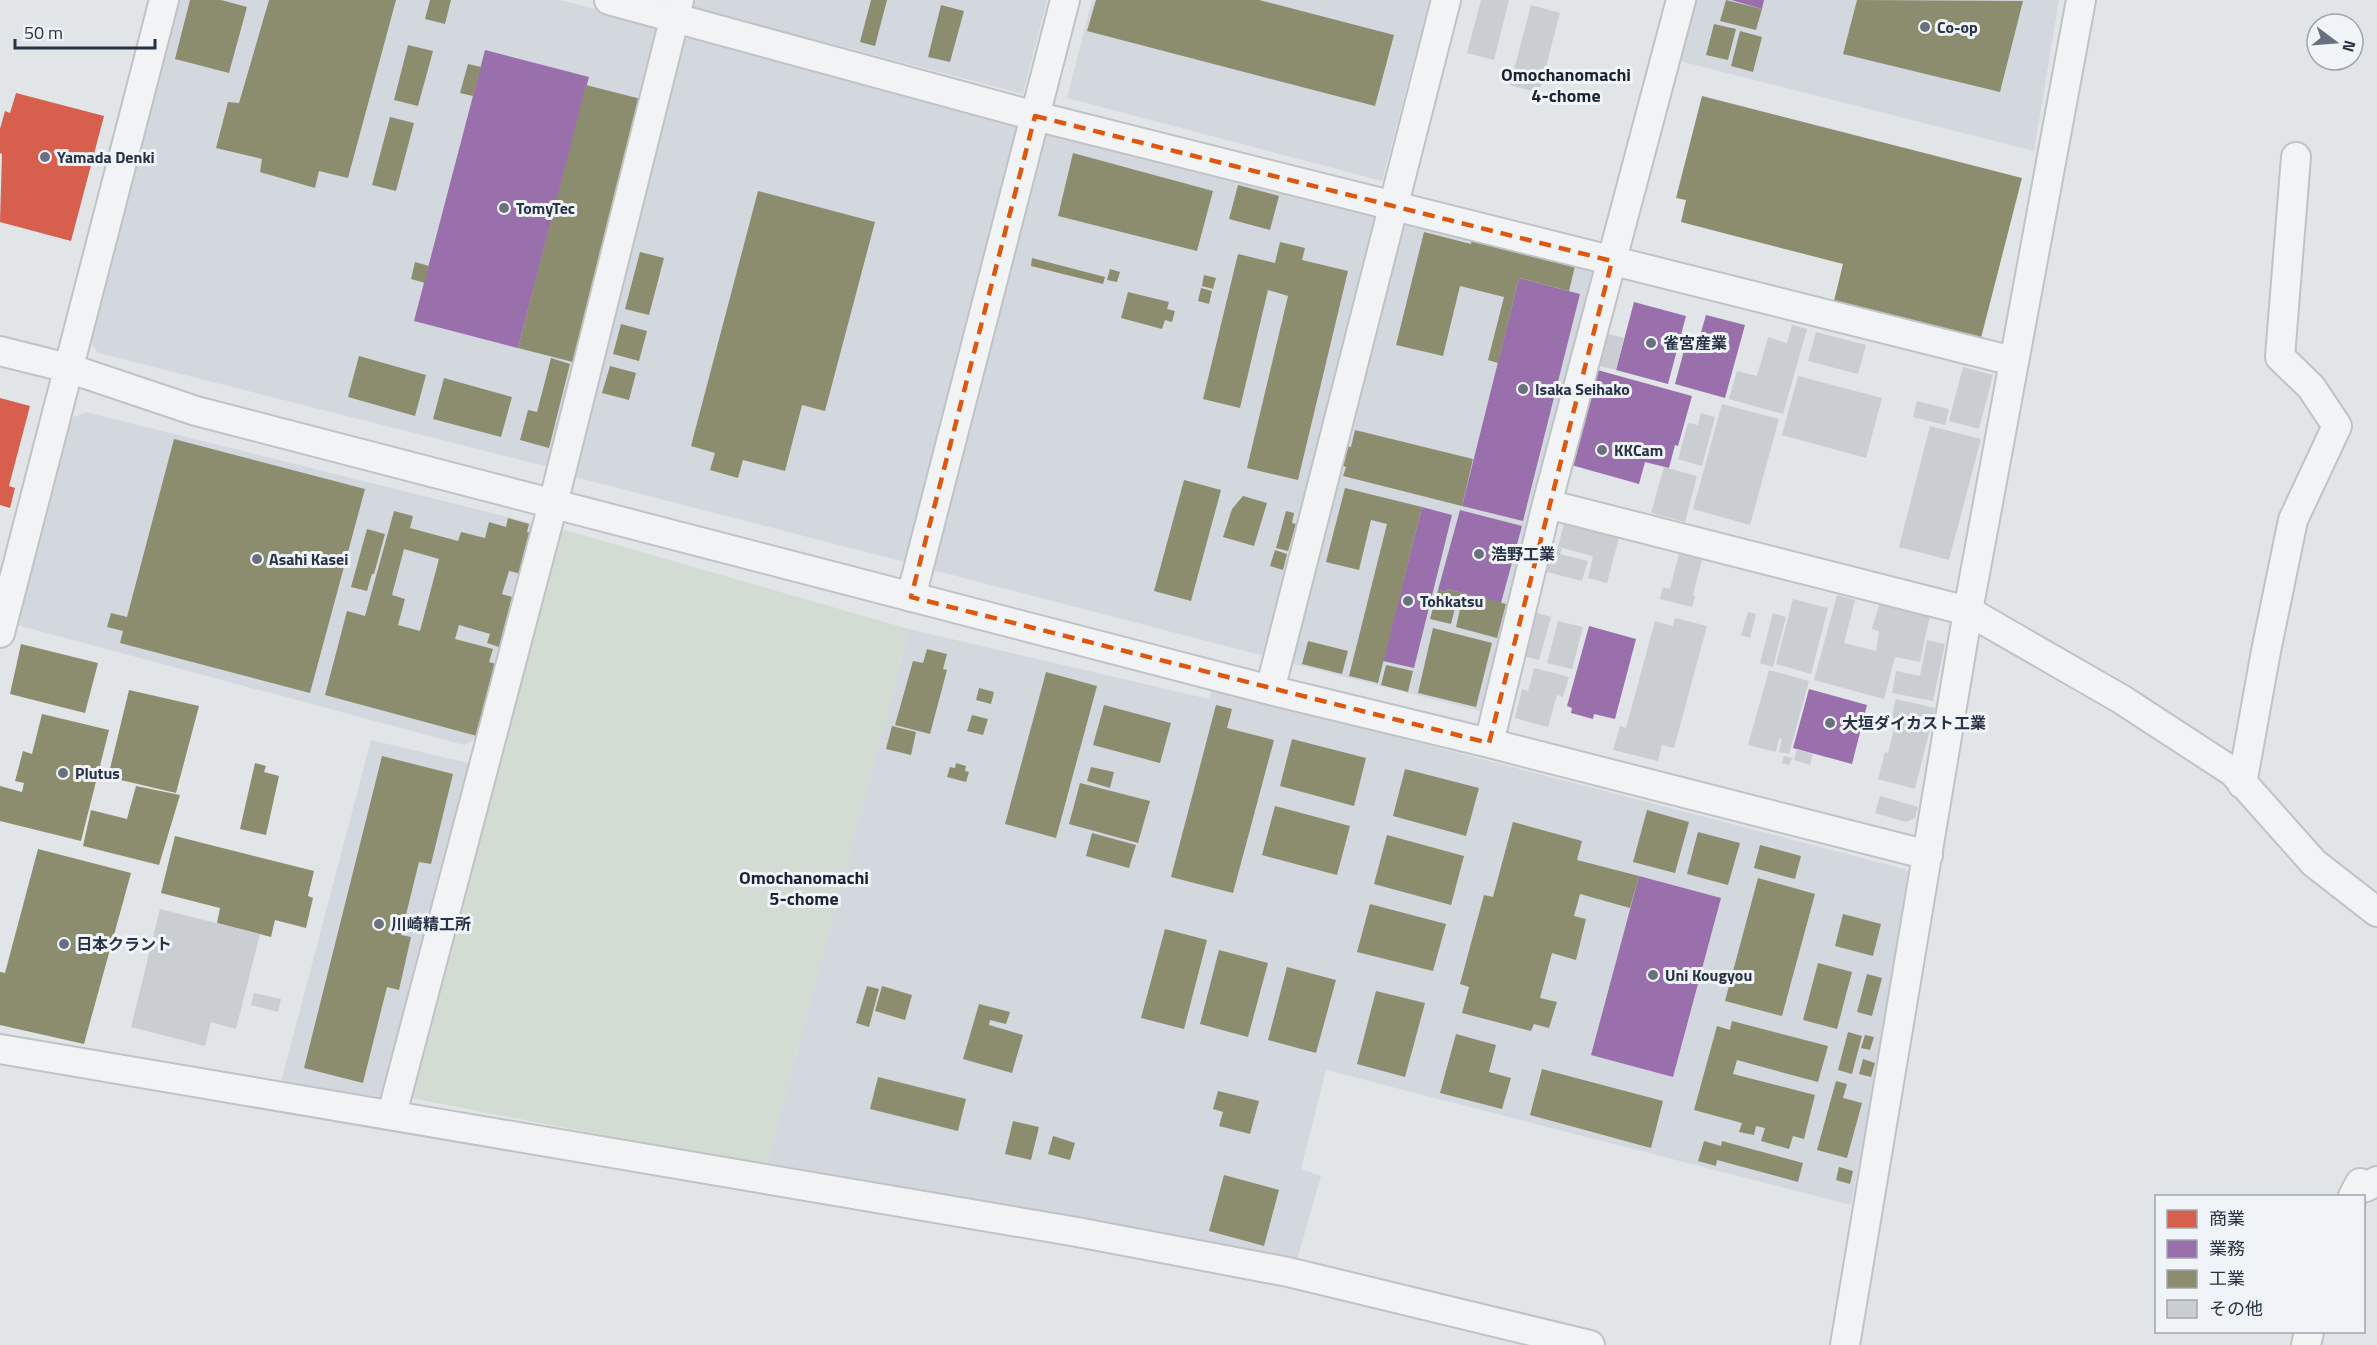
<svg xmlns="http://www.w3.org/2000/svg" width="2377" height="1345" viewBox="0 0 2377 1345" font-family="'Titillium Web','Noto Sans JP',sans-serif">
  <rect width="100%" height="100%" fill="#e2e5e8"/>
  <path fill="#d3d8df" d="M179,0H560L663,26L554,461L545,466L98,353L90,340Z
    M692,0H1047L1023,94L691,7Z
    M1092,0H1430L1382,181L1067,98Z
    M1687,0H2059L2034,151L1672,59Z
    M685,33L1019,119L905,562L571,476Z
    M1047,128L1379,214L1264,656L933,570Z
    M1403,216L1597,266L1484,712L1289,663Z
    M86,412L532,523L535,528L480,737L464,745L17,625L72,418Z
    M909,629L1209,699L1212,689L1905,869L1913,876L1851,1205L1326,1070L1301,1169L1321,1176L1297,1260L1071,1216L830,1179L766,1167Z
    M371,740L468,763L472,770L387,1101L281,1082Z"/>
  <path fill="#d3dcd2" d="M558,528L909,629L766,1167L411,1098Z"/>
  <path fill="#d6604d" d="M16,93L104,116L71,241L0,222L2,154L0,153V129L5,111L10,113Z
    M0,398L30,406L9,486L15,488L10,508L0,505Z"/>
  <path fill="#9970ab" d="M1731,0H1764L1762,9Z
    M485,50L589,77L518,348L414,321Z
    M1519,278L1580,294L1523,521L1462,506Z
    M1634,302L1686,316L1668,384L1616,370Z
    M1706,315L1745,325L1725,398L1675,384L1686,343L1697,346Z
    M1590,368L1692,396L1678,446L1675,445L1669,468L1645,462L1639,484L1564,463Z
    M1422,507L1452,515L1414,668L1383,661Z
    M1460,510L1522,526L1501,603L1447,589L1446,592L1438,590Z
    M1589,626L1636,639L1615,719L1594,714L1593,719L1571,713L1572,708L1567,706Z
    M1809,689L1867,705L1852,764L1793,748Z
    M1639,876L1721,898L1673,1077L1591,1055Z"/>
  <path fill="#8c8c6e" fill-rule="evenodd" d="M190,0H221L247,7L229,73L175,59Z
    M269,0H396L348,178L319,171L315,188L260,172L262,159L216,148L228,102L239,103Z
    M430,0H451L445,24L425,19Z
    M871,0H887L875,46L860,42Z
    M1096,0H1259L1394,35L1375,106L1087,31Z
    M1726,0L1762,9L1756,30L1720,21Z
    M1857,0L2023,1L2000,92L1843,54Z
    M941,5L964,11L950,62L928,57Z
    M1714,24L1736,29L1728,60L1706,55Z
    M1740,31L1762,37L1753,72L1731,66Z
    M408,45L433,51L418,106L394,100Z
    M468,64L481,67L473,96L460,93Z
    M586,85L641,99L573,362L518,348Z
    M1702,96L2022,178L1980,342L1852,309L1853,306L1834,301L1843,264L1681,222L1686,200L1676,198Z
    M390,117L414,123L396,191L372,185Z
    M1073,153L1213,191L1197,251L1058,216Z
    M1238,185L1279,196L1270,230L1229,219Z
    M758,191L875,222L825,411L802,405L785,471L743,460L738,478L710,470L715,453L691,446Z
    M1424,232L1471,244L1473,236L1576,262L1569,291L1519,278L1498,363L1488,360L1504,297L1460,286L1443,356L1396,345Z
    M1280,242L1305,248L1302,260L1348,271L1298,480L1247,468L1288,296L1268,290L1240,408L1203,399L1238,254L1275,263Z
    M640,252L664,258L649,315L625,309Z
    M1032,258L1105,277L1103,284L1031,266Z
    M415,262L429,266L425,283L411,279Z
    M1110,269L1120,272L1117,282L1107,280Z
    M1204,275L1216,278L1213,289L1202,286Z
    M1201,288L1212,291L1209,304L1198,301Z
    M1128,292L1169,302L1167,309L1175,311L1172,322L1165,320L1162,329L1121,318Z
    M621,324L647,331L639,361L613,354Z
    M359,356L426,375L415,416L348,397Z
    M551,358L570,364L549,448L520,440L528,410L537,412Z
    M610,366L636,373L629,400L602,393Z
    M444,378L512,397L501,437L433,419Z
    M1355,430L1473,459L1462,506L1343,476L1346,467L1340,465L1345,446L1351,447Z
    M174,439L365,489L310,693L120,643L123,631L107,627L111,613L127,617Z
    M1184,480L1221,490L1191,601L1154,591Z
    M1345,488L1422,507L1378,683L1349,676L1387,524L1371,520L1359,570L1326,562Z
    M1243,496L1267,503L1254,546L1223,537L1232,509Z
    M394,511L413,516L410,528L458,541L461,532L485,538L489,522L506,527L508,518L529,524L527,532L532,533L521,574L509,571L502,594L512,597L499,647L487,643L490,634L459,625L455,639L493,649L489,662L496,664L477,736L325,695L347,611L365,616ZM404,549L439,559L420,631L398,625L405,599L392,595Z
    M1286,511L1294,513L1292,523L1296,524L1288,551L1276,548Z
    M367,529L385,534L374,574H372L367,591L351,587Z
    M1275,550L1287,554L1283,570L1270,566Z
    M1447,589L1506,604L1497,638L1456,627L1460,609L1455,608L1451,624L1430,619L1438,590L1446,592Z
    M1433,628L1492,643L1476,707L1418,693Z
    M1308,641L1348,651L1342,674L1302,664Z
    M21,644L98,663L85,713L10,694Z
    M927,649L947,654L943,669L947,670L930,734L895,725L913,661L923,663Z
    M1386,665L1413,671L1408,692L1381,685Z
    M1046,672L1097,686L1056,838L1005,824Z
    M979,688L994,692L991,704L976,700Z
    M129,690L199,706L176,793L108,777Z
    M1104,705L1171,723L1160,763L1093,745Z
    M1216,705L1232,709L1227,728L1274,740L1233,893L1171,877Z
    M42,714L109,730L81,841L0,821V786L22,792L24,783L15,781L23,751L32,754Z
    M972,715L988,719L983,735L967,731Z
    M892,726L916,732L911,755L886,749Z
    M1292,739L1366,758L1354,806L1280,786Z
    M382,756L453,774L431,864L419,862L401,935L411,937L399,990L387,987L363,1083L304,1068Z
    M255,763L266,766L264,772L279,776L266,835L240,829Z
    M956,763L966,766L965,771L969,772L966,782L947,777L950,767L955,768Z
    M1091,767L1114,772L1110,788L1087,781Z
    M1405,769L1479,788L1466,836L1393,816Z
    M1080,783L1150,801L1138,843L1069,824Z
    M136,786L180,795L159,865L83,846L91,810L127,819Z
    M1275,806L1350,826L1337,875L1262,855Z
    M1647,810L1689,822L1675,873L1633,862Z
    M1513,822L1582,841L1577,860L1639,876L1630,908L1580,894L1574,916L1586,919L1576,960L1552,953L1540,998L1557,1002L1549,1028L1534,1024L1531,1031L1462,1013L1469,987L1460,984L1484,895L1493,897Z
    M1698,832L1740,843L1728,885L1687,874Z
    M1092,833L1136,845L1129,868L1086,856Z
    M1387,835L1464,856L1451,905L1374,884Z
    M175,836L314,871L308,896L313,898L306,928L275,920L271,937L217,923L220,908L161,893Z
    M1760,845L1801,856L1795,879L1754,868Z
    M38,849L131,873L84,1044L0,1025V972L5,973Z
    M1758,878L1815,894L1782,1016L1725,1001Z
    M1370,904L1446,924L1433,971L1357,952Z
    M1843,914L1881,924L1873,956L1835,946Z
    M1165,929L1207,940L1184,1029L1141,1018Z
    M1219,950L1268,963L1248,1037L1200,1024Z
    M1818,963L1852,972L1837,1029L1803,1020Z
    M1287,967L1336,980L1316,1053L1268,1040Z
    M1867,974L1882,978L1872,1016L1857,1012Z
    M867,986L879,989L869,1027L856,1023Z
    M882,986L912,995L905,1020L875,1011Z
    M1376,991L1425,1003L1405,1077L1357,1064Z
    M979,1004L1010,1012L1006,1024L990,1020L989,1025L1023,1035L1012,1073L963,1059Z
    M1732,1021L1828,1046L1818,1082L1737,1060L1733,1074L1815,1095L1804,1139L1793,1136L1789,1149L1761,1141L1765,1128L1756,1126L1754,1135L1739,1132L1742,1123L1694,1110L1717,1026L1730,1030Z
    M1848,1032L1862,1036L1852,1074L1838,1070Z
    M1456,1034L1496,1045L1489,1072L1511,1078L1502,1109L1440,1093Z
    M1865,1035L1874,1037L1870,1050L1861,1048Z
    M1863,1059L1875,1063L1871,1077L1859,1074Z
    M1542,1069L1663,1101L1651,1148L1530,1115Z
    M878,1077L966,1099L958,1131L870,1109Z
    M1836,1081L1847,1084L1843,1098L1862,1103L1847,1158L1817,1150Z
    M1218,1091L1259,1101L1250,1134L1219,1126L1223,1112L1213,1109Z
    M1013,1121L1039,1127L1031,1160L1005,1154Z
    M1053,1136L1075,1143L1070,1160L1048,1154Z
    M1704,1141L1721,1146L1722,1141L1803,1163L1798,1182L1717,1160L1716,1166L1698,1161Z
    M1839,1167L1853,1171L1850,1184L1836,1180Z
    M1224,1175L1279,1190L1264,1246L1209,1231Z"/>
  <path fill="#cacdd1" d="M1481,0H1509L1494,60L1467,53Z
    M1531,5L1560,13L1539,93L1510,85Z
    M1792,325L1807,329L1783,414L1729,399L1737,371L1757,376L1768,337L1787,343Z
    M1601,332L1624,338L1616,370L1592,364Z
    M1816,332L1866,345L1858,374L1808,361Z
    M1963,367L1993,375L1979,429L1949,421Z
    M1798,376L1882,398L1866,458L1782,435Z
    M1917,401L1949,409L1945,425L1913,417Z
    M1722,404L1779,419L1750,525L1693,509Z
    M1701,413L1715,417L1702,466L1678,459L1688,423L1698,425Z
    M1930,426L1981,439L1949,560L1899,547Z
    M1664,467L1697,476L1685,522L1651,513Z
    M1565,519L1620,534L1607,583L1588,578L1593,556L1558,547Z
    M1547,545L1562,549L1560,554L1588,561L1582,581L1547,572L1548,568L1541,566Z
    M1679,554L1702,560L1693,595L1695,596L1692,607L1660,599L1663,587L1670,589Z
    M1837,595L1855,600L1844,643L1876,651L1879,631L1872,629L1880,601L1930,615L1920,662L1895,657L1884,699L1814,680Z
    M1793,599L1828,608L1811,674L1776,664Z
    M1531,611L1551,617L1539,660L1519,655Z
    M1748,612L1756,614L1750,638L1741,635Z
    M1773,613L1786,617L1773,667L1760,663Z
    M1675,618L1707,626L1674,748L1662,745L1658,761L1613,750L1620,726L1626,728L1655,621L1673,626Z
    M1558,621L1583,627L1572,669L1547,663Z
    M1927,640L1945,644L1933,701L1892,693L1896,671L1920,676Z
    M1534,668L1569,677L1563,697L1557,695L1548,727L1515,718L1522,689L1528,691Z
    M1769,670L1809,681L1789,754L1779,752L1782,739L1779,738L1776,752L1748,745Z
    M1896,699L1935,708L1915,789L1878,779L1885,752L1888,753L1896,721L1891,720Z
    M1797,749L1813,754L1810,765L1794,760Z
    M1784,756L1792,758L1789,765L1782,763Z
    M1880,796L1918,807L1915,818L1906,822L1875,813Z
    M160,909L260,934L236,1029L211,1022L205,1046L131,1027Z
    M254,993L281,999L278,1012L251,1005Z"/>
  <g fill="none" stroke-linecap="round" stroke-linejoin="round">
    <g stroke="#c0c3c6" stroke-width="32">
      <path id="minor" d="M609,0L1035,116L2013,361
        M0,351L68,368L196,411L1270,690L1489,743L1928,855
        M1547,504L1968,611L2121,699L2233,772L2314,863L2377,912
        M911,597L1065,0
        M0,633L164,0
        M1270,690L1446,0
        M1489,743L1547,504L1681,0
        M2242,784L2266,651L2293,520L2337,426L2311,387L2280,357L2296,157
        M0,1049L1077,1232L1288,1272L1590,1345
        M392,1114L553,504L679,0
        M2353,1196L2360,1183L2366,1187L2377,1181
        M1845,1345L1968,611L2081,0
        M2306,1345L2309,1332"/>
    </g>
    <use href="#minor" stroke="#f2f3f4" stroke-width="28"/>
  </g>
  <path fill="none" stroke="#de570f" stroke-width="4.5" stroke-dasharray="12 8" stroke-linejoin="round" d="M1035,116L1612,261L1489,743L911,597Z"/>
  <g fill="#68717d" stroke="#f0f3f8" stroke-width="2">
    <circle cx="1925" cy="27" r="6"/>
    <circle cx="45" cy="157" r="6"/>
    <circle cx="504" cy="208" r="6"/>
    <circle cx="1651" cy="343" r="6"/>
    <circle cx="1523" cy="389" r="6"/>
    <circle cx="1602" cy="450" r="6"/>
    <circle cx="1479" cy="554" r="6"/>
    <circle cx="257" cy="559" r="6"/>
    <circle cx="1408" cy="601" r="6"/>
    <circle cx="1830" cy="723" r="6"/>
    <circle cx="63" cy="773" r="6"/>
    <circle cx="379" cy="924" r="6"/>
    <circle cx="64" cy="944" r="6"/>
    <circle cx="1653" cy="975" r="6"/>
  </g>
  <g text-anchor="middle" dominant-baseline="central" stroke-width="6" stroke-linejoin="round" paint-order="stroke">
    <g font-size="16" font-weight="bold" fill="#273244" stroke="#f0f3f8" text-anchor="start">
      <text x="1937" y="27">Co-op</text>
      <text x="57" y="157">Yamada Denki</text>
      <text x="516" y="208">TomyTec</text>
      <text x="1663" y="343">雀宮産業</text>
      <text x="1535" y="389">Isaka Seihako</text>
      <text x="1614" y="450">KKCam</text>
      <text x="1491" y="554">浩野工業</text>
      <text x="269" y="559">Asahi Kasei</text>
      <text x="1420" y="601">Tohkatsu</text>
      <text x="1842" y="723">大垣ダイカスト工業</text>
      <text x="75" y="773">Plutus</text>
      <text x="391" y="924">川崎精工所</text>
      <text x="76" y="944">日本クラント</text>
      <text x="1665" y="975">Uni Kougyou</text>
    </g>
    <g font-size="18" font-weight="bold" fill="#192334" stroke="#f0f3f8">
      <text x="1566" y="74">Omochanomachi<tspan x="1566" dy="21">4-chome</tspan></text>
      <text x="804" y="877">Omochanomachi<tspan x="804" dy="21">5-chome</tspan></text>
    </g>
  </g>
  <rect x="2155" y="1195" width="210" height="138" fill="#f0f3f8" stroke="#a0a6b0" stroke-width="1.5"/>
  <rect x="2167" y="1210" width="30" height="18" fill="#d6604d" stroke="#a0a6b0" stroke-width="1.5"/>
  <text x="2209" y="1225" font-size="18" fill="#273244">商業</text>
  <rect x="2167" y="1240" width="30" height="18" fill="#9970ab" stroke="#a0a6b0" stroke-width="1.5"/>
  <text x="2209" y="1255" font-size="18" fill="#273244">業務</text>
  <rect x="2167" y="1270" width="30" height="18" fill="#8c8c6e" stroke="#a0a6b0" stroke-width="1.5"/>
  <text x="2209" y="1285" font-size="18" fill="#273244">工業</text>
  <rect x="2167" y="1300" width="30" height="18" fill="#cacdd1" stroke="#a0a6b0" stroke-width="1.5"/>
  <text x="2209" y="1315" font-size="18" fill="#273244">その他</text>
  <g transform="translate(2335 42) rotate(106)"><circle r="28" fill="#f0f3f8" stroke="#a0a6b0" stroke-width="1.5"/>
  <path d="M0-4.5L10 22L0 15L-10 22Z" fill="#68717d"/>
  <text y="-9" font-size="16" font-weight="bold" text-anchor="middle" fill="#273244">N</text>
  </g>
  <path d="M15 39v9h140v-9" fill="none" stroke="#273244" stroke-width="3"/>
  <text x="24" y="39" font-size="18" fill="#273244" stroke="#f0f3f8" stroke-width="4.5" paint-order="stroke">50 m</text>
</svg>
